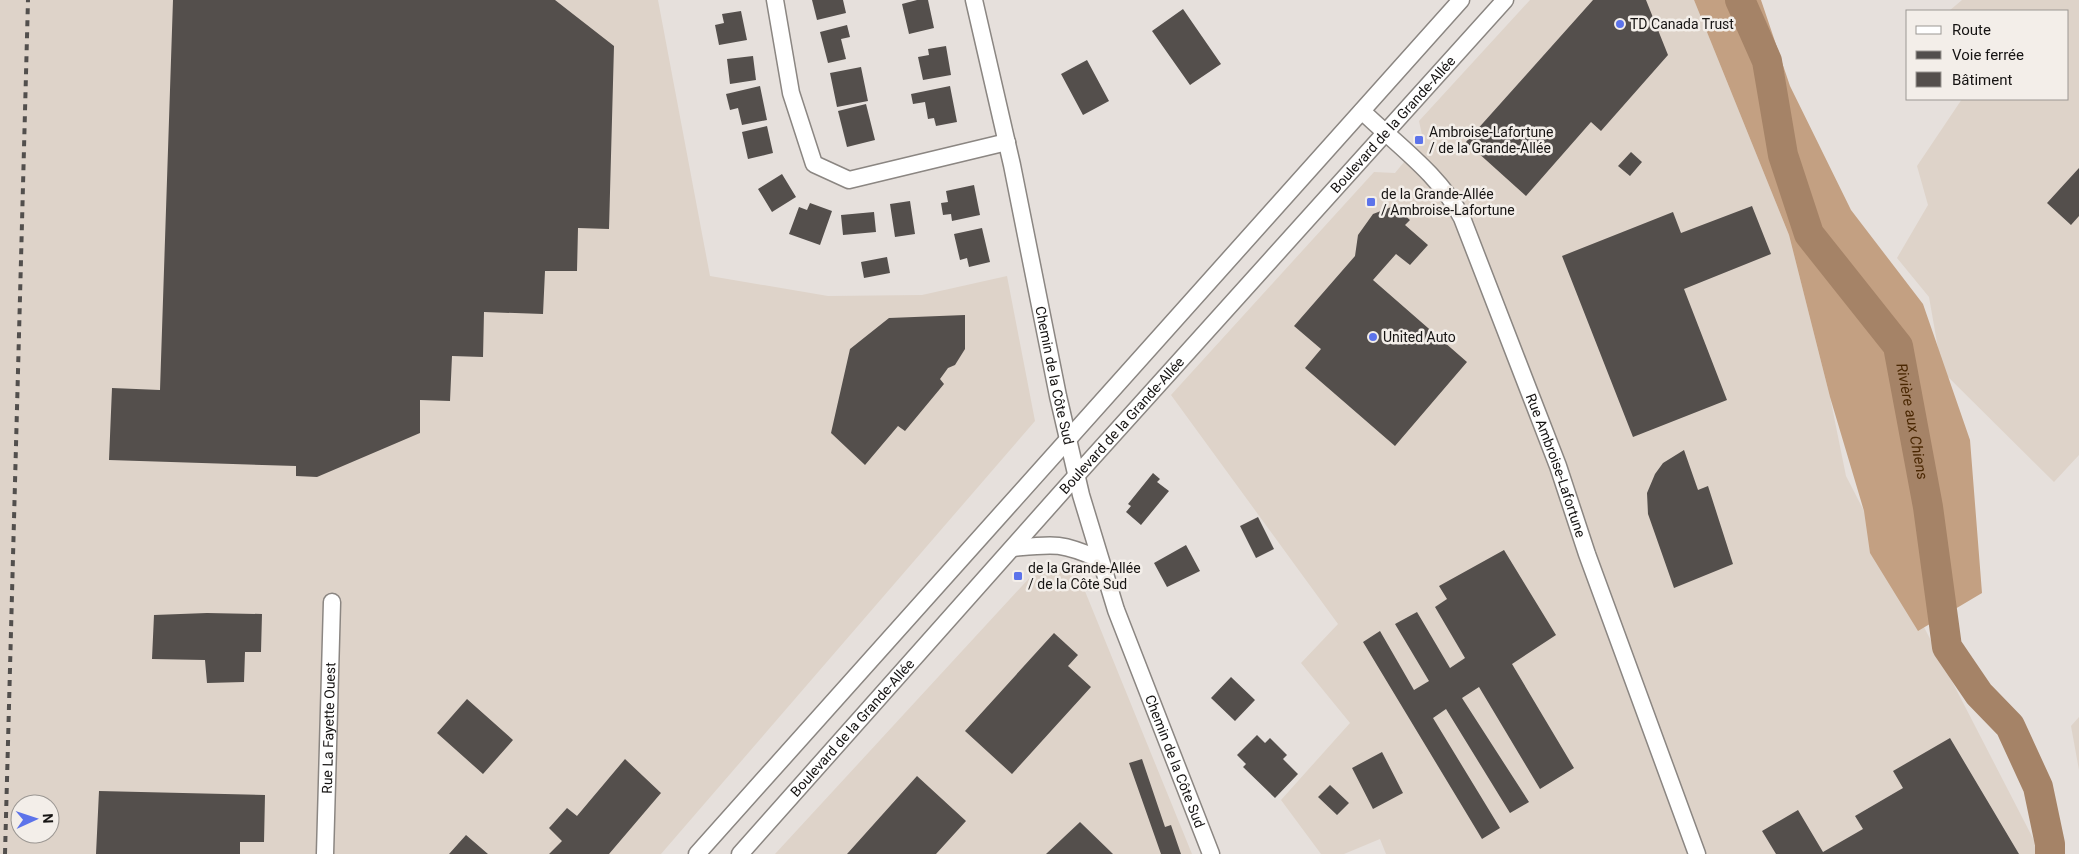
<svg xmlns="http://www.w3.org/2000/svg" width="2079" height="854" viewBox="0 0 2079 854" font-family="Roboto,sans-serif">
  <rect width="100%" height="100%" fill="#e6e0dc"/>
  <path fill="#ded3c9" fill-rule="evenodd" d="M0,0H658L710,276L828,296L922,295L1007,276L1035,421L661,854H0ZM20,804H50V834H20Z
    M1530,0H1694L1789,235L1830,397L1846,476L2037,846V854H1386L1380,839L1344,854H1321L1281,800L1350,723L1301,663L1338,624L1171,395L1374,172L1395,173L1423,139L1419,121Z
    M1962,0H2079V455L2054,482L1942,371L1929,297L1897,258L1928,205L1917,166L1962,99H2068V11H1949Z
    M1051,567L1068,568L1078,574L1192,854H775L1034,573Z
    M2079,717V770L2071,726Z"/>
  <path fill="#c3a082" d="M1694,0H1761L1790,86L1851,210L1923,304L1970,440L1982,593L1918,631L1870,553L1864,511L1830,397L1789,235Z"/>
  <g fill="none" stroke-linecap="round" stroke-linejoin="round">
    <path stroke="#a58367" stroke-width="30" id="s1" d="M1740,0L1767,61L1783,155L1809,234L1898,346L1928,507L1947,647L1979,694L2010,726L2038,787L2050,844V854"/>
  </g>
  <path fill="#544f4c" d="M173,0H555L614,46L609,229L578,228L577,271H545L543,314L484,312L483,357L452,356L450,401L420,400V433L317,477L296,476V466L109,460L112,388L160,390Z
    M812,0H843L846,13L817,20Z
    M917,0H928L934,28L909,34L902,4Z
    M1593,0H1646L1668,55L1601,131L1591,122L1526,196L1466,142Z
    M1183,9L1221,64L1190,85L1152,31Z
    M741,11L747,40L719,45L715,25L724,23L722,14Z
    M847,25L850,37L841,39L846,59L828,63L820,32Z
    M946,46L951,75L923,80L918,57L929,55L928,49Z
    M753,56L756,80L730,84L727,59Z
    M1087,60L1109,101L1083,115L1061,74Z
    M861,67L868,101L837,107L830,73Z
    M760,86L767,120L742,125L738,108L730,110L726,94Z
    M950,86L957,122L936,126L934,118L928,119L925,102L913,104L911,94Z
    M866,104L875,140L847,147L838,111Z
    M767,126L773,153L748,159L742,132Z
    M1631,152L1642,162L1630,176L1618,166Z
    M2079,168V216L2071,225L2047,203Z
    M782,174L796,197L772,212L758,189Z
    M974,185L980,215L952,221L951,214L943,215L941,203L948,202L946,191Z
    M910,201L915,234L895,237L890,204Z
    M810,203L832,211L820,245L789,234L799,207L807,210Z
    M1394,206L1410,220L1405,225L1428,245L1410,265L1396,254L1373,280L1467,362L1395,446L1305,368L1321,349L1294,326L1355,256L1358,235L1373,214Z
    M1752,206L1771,254L1684,289L1727,400L1633,437L1562,256L1673,212L1681,233Z
    M874,212L876,232L843,235L841,215Z
    M982,228L990,262L969,267L967,258L960,260L954,234Z
    M887,257L890,273L864,278L861,262Z
    M965,315V349L955,365L948,368L940,379L944,384L905,431L898,426L865,465L831,433L850,349L889,318Z
    M1684,450L1698,490L1708,486L1733,564L1674,588L1648,514L1647,493L1655,474L1663,463Z
    M1153,473L1160,479L1157,482L1169,491L1141,525L1126,512L1131,506L1128,504Z
    M1258,517L1274,549L1256,558L1240,526Z
    M1186,545L1200,571L1167,587L1154,563Z
    M1504,550L1556,635L1512,664L1574,768L1540,789L1479,687L1462,698L1529,802L1510,813L1446,709L1433,718L1500,828L1482,839L1363,642L1380,631L1414,690L1429,681L1395,624L1417,612L1450,668L1465,658L1435,607L1447,599L1439,586Z
    M207,613L262,614L261,652H245L244,682L207,683L205,660L152,659L154,615Z
    M1054,633L1078,655L1068,666L1091,687L1012,774L965,731Z
    M1231,677L1255,700L1235,721L1211,698Z
    M467,699L513,740L483,774L437,733Z
    M1257,735L1265,743L1270,738L1287,755L1283,759L1298,774L1275,798L1243,767L1246,764L1237,755Z
    M1950,738L2019,854H1776L1762,831L1798,810L1823,852L1863,829L1855,816L1903,788L1893,771Z
    M1382,752L1403,793L1373,809L1352,768Z
    M625,759L661,793L609,854H549L562,841L549,828L567,808L577,816Z
    M1142,759L1165,827L1171,825L1181,854H1161L1129,763Z
    M917,776L966,821L936,854H847Z
    M1330,785L1349,803L1337,815L1318,797Z
    M99,791L265,795L264,842H240V854H96Z
    M1080,822L1113,854H1046Z
    M466,835L488,854H449Z"/>
  <g fill="none" stroke-linecap="round" stroke-linejoin="round">
    <g stroke="#8b8682" stroke-width="19">
      <g id="minor">
        <path d="M775,0L791,93L814,164L849,180L1007,142"/>
        <path id="s2" d="M974,0L1012,165L1058,396L1081,495L1116,610L1211,854"/>
        <path id="s3" d="M1362,111C1396,144 1440,175 1462,218L1558,466L1587,554L1697,854"/>
        <path d="M1013,548C1053,544 1061,542 1099,559"/>
        <path id="s4" d="M325,854L332,602"/>
        <path d="M697,854L1461,0"/>
        <path id="s5" d="M740,854L1076,476L1505,0"/>
      </g>
    </g>
    <use href="#minor" stroke="#fff" stroke-width="16"/>
    <path stroke="#524f4d" stroke-width="4" stroke-dasharray="6 6" stroke-linecap="butt" d="M5,854L28,0"/>
  </g>
  <g fill="#5c73ea" stroke="#f3eee9" stroke-width="2">
    <circle cx="1620" cy="24" r="5"/>
    <rect x="1414" y="135" width="10" height="10" rx="2.5"/>
    <rect x="1366" y="197" width="10" height="10" rx="2.5"/>
    <circle cx="1373" cy="337" r="5"/>
    <rect x="1013" y="571" width="10" height="10" rx="2.5"/>
  </g>
  <g text-anchor="middle" dominant-baseline="central" stroke-width="5" stroke-linejoin="round" paint-order="stroke">
    <g font-size="14" fill="#161413" stroke="#f3eee9" text-anchor="start">
      <text x="1630" y="24">TD Canada Trust</text>
      <text x="1429" y="132">Ambroise-Lafortune<tspan x="1429" dy="16">/ de la Grande-Allée</tspan></text>
      <text x="1381" y="194">de la Grande-Allée<tspan x="1381" dy="16">/ Ambroise-Lafortune</tspan></text>
      <text x="1383" y="337">United Auto</text>
      <text x="1028" y="568">de la Grande-Allée<tspan x="1028" dy="16">/ de la Côte Sud</tspan></text>
    </g>
    <g font-size="14" fill="#161413" stroke="#f3eee9">
      <text stroke="none"><textPath href="#s5" startOffset="979">Boulevard de la Grande-Allée</textPath></text>
      <text stroke="none"><textPath href="#s2" startOffset="384">Chemin de la Côte Sud</textPath></text>
      <text stroke="none"><textPath href="#s5" startOffset="574">Boulevard de la Grande-Allée</textPath></text>
      <text stroke="none"><textPath href="#s3" startOffset="412">Rue Ambroise-Lafortune</textPath></text>
      <text stroke="none"><textPath href="#s4" startOffset="126">Rue La Fayette Ouest</textPath></text>
      <text stroke="none"><textPath href="#s5" startOffset="169">Boulevard de la Grande-Allée</textPath></text>
      <text stroke="none"><textPath href="#s2" startOffset="789">Chemin de la Côte Sud</textPath></text>
    </g>
    <g font-size="15" font-style="italic" fill="#4a2702" stroke="#f3eee9">
      <text stroke="none"><textPath href="#s1" startOffset="465">Rivière aux Chiens</textPath></text>
    </g>
  </g>
  <rect x="1906" y="10" width="162" height="90" fill="#f3eee9" stroke="#9b9793"/>
  <rect x="1916" y="26" width="25" height="8" fill="#ffffff" stroke="#9b9793"/>
  <text x="1952" y="35" font-size="15" fill="#161413">Route</text>
  <rect x="1916" y="51" width="25" height="8" fill="#524f4d" stroke="#9b9793"/>
  <text x="1952" y="60" font-size="15" fill="#161413">Voie ferrée</text>
  <rect x="1916" y="72" width="25" height="15" fill="#544f4c" stroke="#9b9793"/>
  <text x="1952" y="85" font-size="15" fill="#161413">Bâtiment</text>
  <g transform="translate(35 819) rotate(87)"><circle r="24" fill="#f3eee9" stroke="#9b9793"/>
  <path d="M0-4L9 19L0 12L-9 19Z" fill="#5c73ea"/>
  <text y="-8" font-size="14" font-weight="bold" text-anchor="middle" fill="#161413">N</text>
  </g>
</svg>
